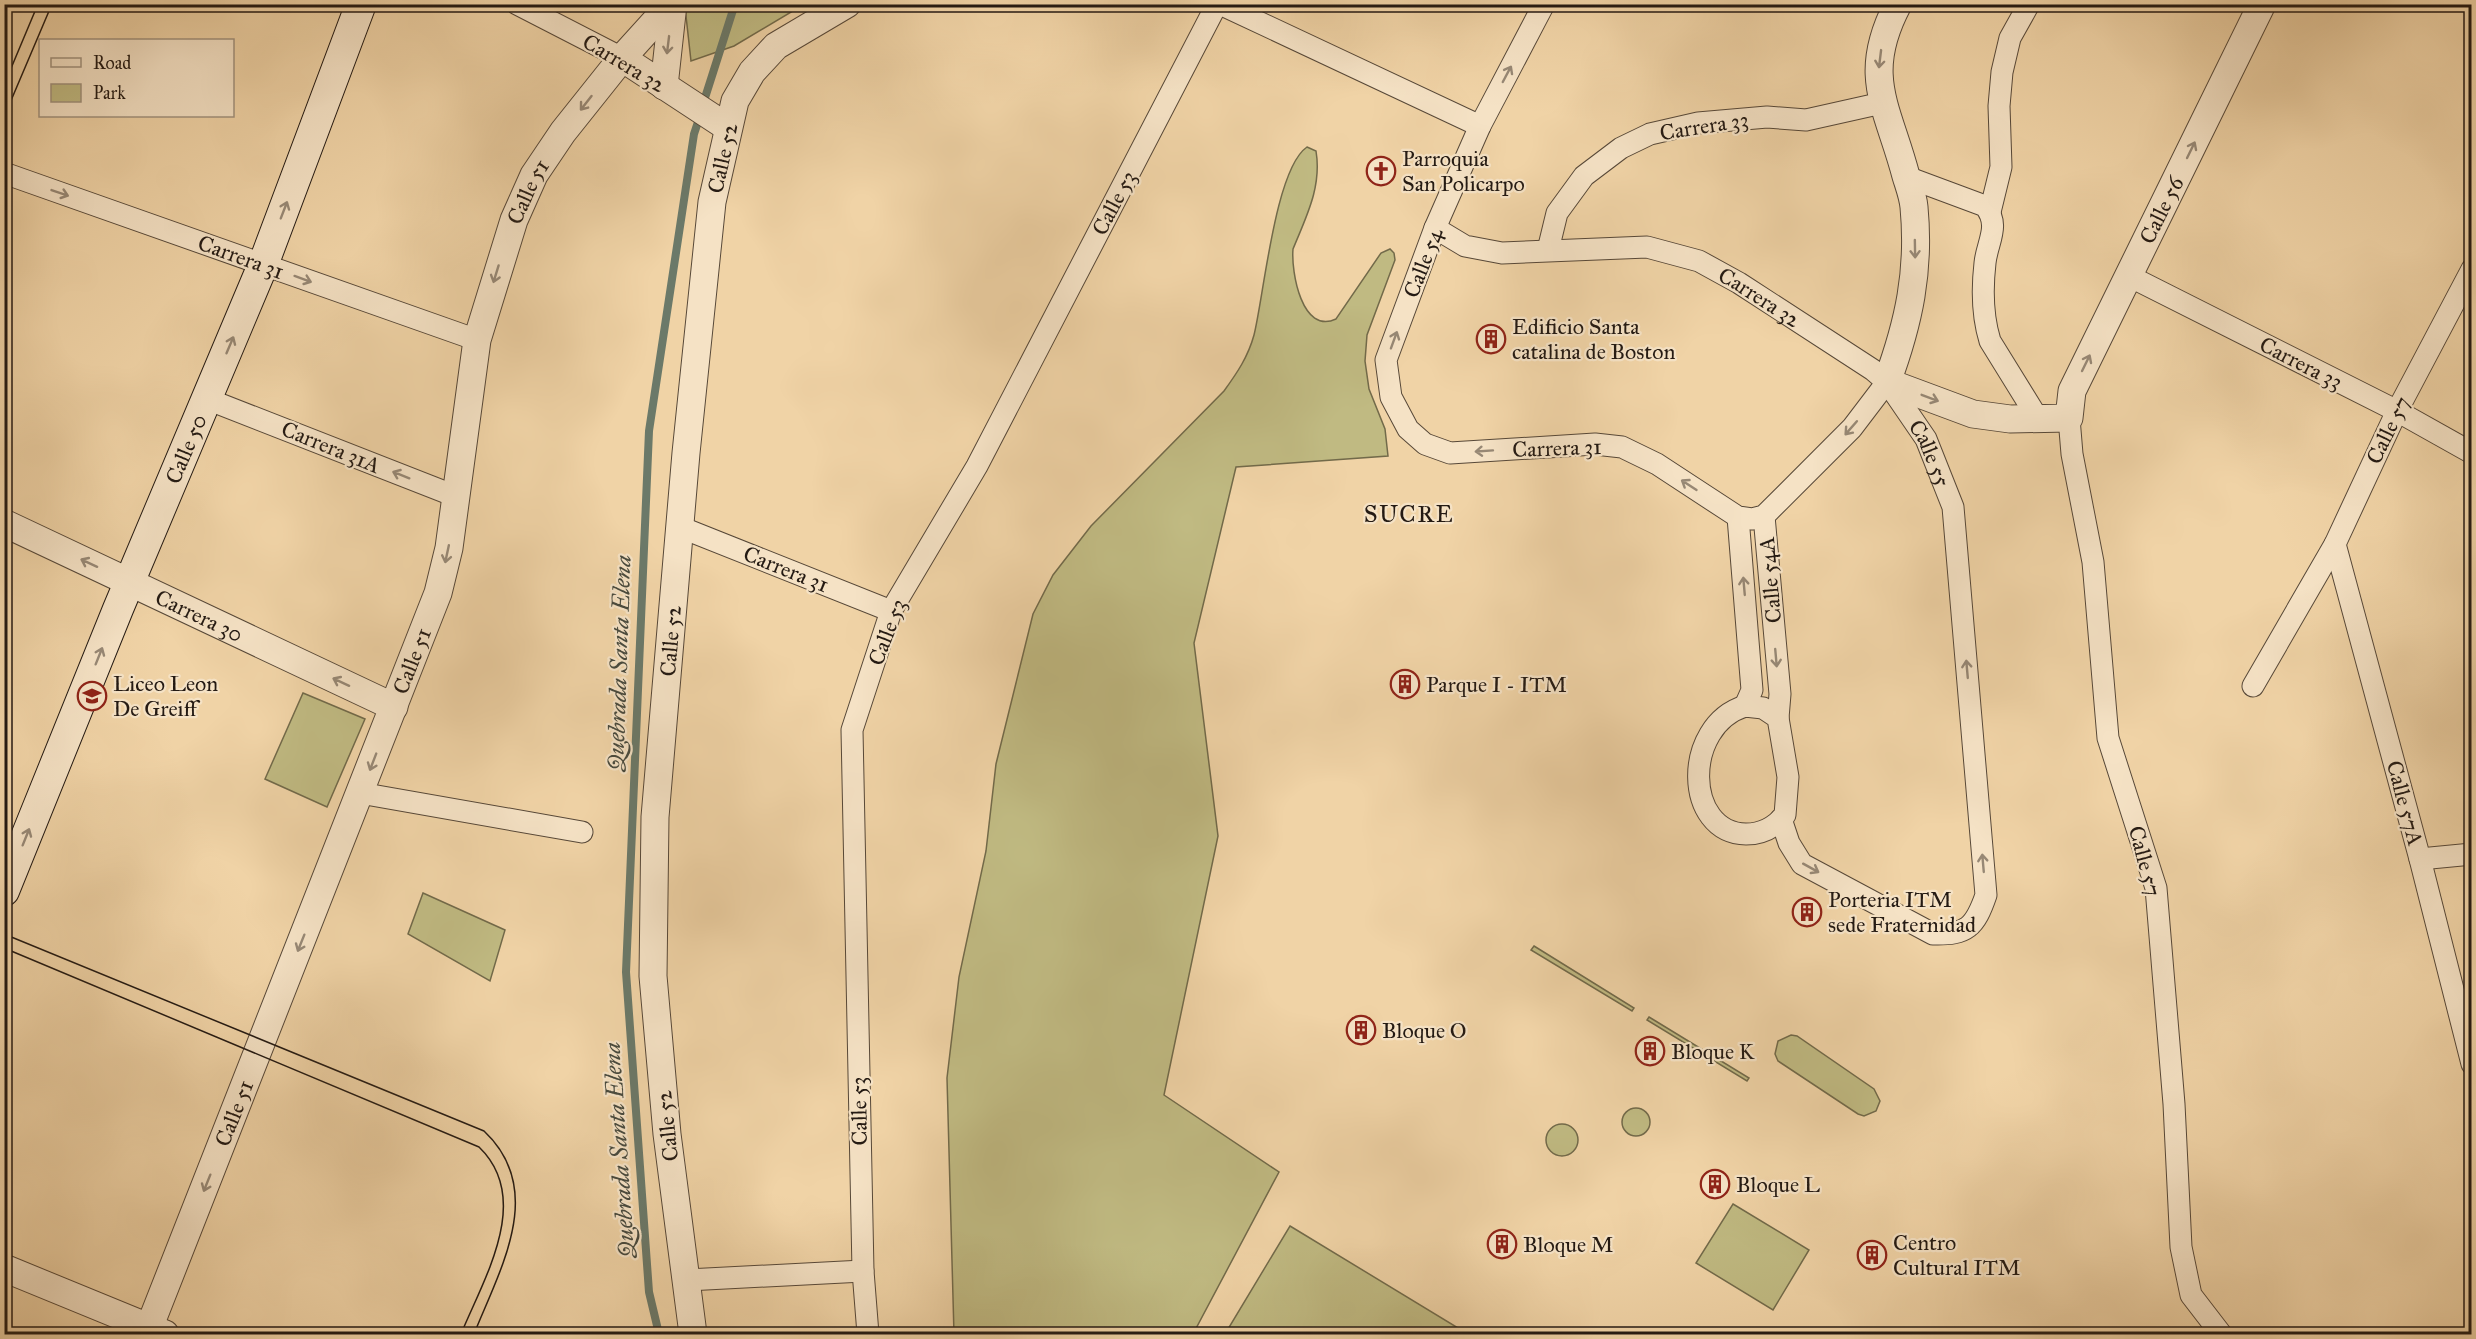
<svg xmlns="http://www.w3.org/2000/svg" width="2476" height="1339" viewBox="0 0 2476 1339" font-family="'IM FELL Great Primer',serif">
  <rect width="100%" height="100%" fill="#f0d3a6"/>
  <filter id="stains"><feTurbulence type="fractalNoise" baseFrequency=".00333" numOctaves="4"/><feColorMatrix values="0 0 0 0 .2 0 0 0 0 .09 0 0 0 0 .02 0 0 0 .5 -.17"/></filter>
  <radialGradient id="worn" r=".72"><stop offset=".6" stop-color="#630" stop-opacity="0"/><stop offset="1" stop-color="#630" stop-opacity=".3"/></radialGradient>
  <path fill="#c0ba82" stroke="#726a4a" stroke-width="1.5" d="M687,4L803,5L734,46L691,61L685,7Z
    M1307,147L1316,151C1322,187 1306,217 1293,249C1291,272 1302,335 1336,319L1381,253L1390,249L1394,253L1395,260L1367,335L1365,361L1369,389L1385,429L1388,456L1236,467L1194,643L1218,836L1164,1095L1279,1172L1193,1334H954L947,1078L959,977L986,851L996,764L1033,614L1053,575L1091,526L1224,391C1237,373 1248,357 1254,335C1264,295 1275,169 1307,147Z
    M303,693L365,719L327,807L265,779Z
    M423,893L505,930L490,981L408,934Z
    M1534,946L1634,1008L1632,1011L1531,950Z
    M1649,1017L1749,1078L1747,1081L1647,1020Z
    M1791,1035L1797,1036L1874,1089L1880,1101L1876,1111L1864,1116L1858,1114L1778,1061L1775,1054L1778,1041Z
    M1622 1122a14 14 0 1 1 28 0a14 14 0 1 1-28 0Z
    M1546 1140a16 16 0 1 1 32 0a16 16 0 1 1-32 0Z
    M1733,1204L1809,1250L1773,1310L1696,1263Z
    M1290,1226L1468,1334H1225Z"/>
  <g fill="none" stroke-linecap="round" stroke-linejoin="round">
    <path stroke="#6b7969" stroke-width="8" d="M703,104L733,10L741,4
      M659,1334L649,1292L626,972L649,431L694,134L700,116"/>
    <g stroke="#574838" stroke-width="23">
      <g id="minor">
        <path d="M517,4L622,58"/>
        <path d="M1220,4L1480,126"/>
        <path d="M1544,4L1480,126L1435,228L1386,360L1391,397L1408,429L1425,444L1450,453L1595,444L1622,447L1657,464L1738,517L1752,519L1764,516L1852,428L1887,382"/>
        <path d="M4,173L477,340"/>
        <path d="M1907,177L1985,206C2001,226 1987,242 1985,263C1982,289 1982,315 1990,341L2037,417"/>
        <path d="M1990,212L2001,167L1999,106L2002,72L2010,38L2029,4"/>
        <path id="s1" d="M1435,228L1465,246L1502,253L1647,247L1699,261L1739,283L1873,370L1887,382L1926,439L1953,507L1986,895C1975,927 1967,935 1933,934L1802,864L1789,843L1781,819"/>
        <path d="M1548,250L1557,213L1584,176L1621,148L1650,134L1698,123L1767,117L1806,120L1882,103"/>
        <path d="M2129,276L2397,411L2472,453"/>
        <path d="M207,399L455,496"/>
        <path d="M2069,418L2072,454L2093,562L2108,738L2156,888L2174,1104L2181,1247L2191,1295L2221,1334"/>
        <path d="M1764,516L1780,694L1778,718"/>
        <path d="M1738,517L1751,678L1752,690L1745,706"/>
        <path d="M680,527L891,611"/>
        <path d="M2335,544L2420,859L2472,1064"/>
        <path d="M2253,686L2335,544L2397,411L2472,269"/>
        <path d="M1745,706L1763,708L1778,718L1788,777L1785,815C1775,827 1763,834 1746,834C1684,833 1682,726 1745,706Z"/>
        <path d="M360,793L582,832"/>
        <path d="M2420,859L2472,854"/>
        <path d="M687,1280L863,1271"/>
        <path d="M868,1334L863,1271L852,730L891,611L977,466L1217,4"/>
      </g>
    </g>
    <g stroke="#574838" stroke-width="29">
      <g id="tertiary">
        <path id="s2" d="M1898,4C1860,76 1888,107 1906,176C1909,186 1913,196 1914,207C1920,271 1909,322 1887,382L1973,414L2010,419L2069,418L2072,391L2262,4"/>
        <path d="M622,58L727,127"/>
        <path d="M664,86L673,4"/>
        <path id="s3" d="M4,523L394,707"/>
        <path d="M4,1268L165,1334"/>
        <path id="s4" d="M149,1328L438,593L449,548L477,340L514,220L534,175L563,132L622,58L671,4"/>
        <path id="s5" d="M693,1334L667,1134L653,976L655,817L686,453L712,202L735,101L752,72L776,46L847,4"/>
      </g>
    </g>
    <g stroke="#241a13" stroke-width="32">
      <g id="secondary">
        <path id="s6" d="M4,891L118,609L263,265L361,4"/>
      </g>
    </g>
    <use href="#minor" stroke="#f5e2c5" stroke-width="21"/>
    <use href="#tertiary" stroke="#f5e2c5" stroke-width="27"/>
    <use href="#secondary" stroke="#f5e2c5" stroke-width="30"/>
    <path stroke="#241a13" stroke-width="1.5" d="M4,85L38,4
      M4,117L52,4
      M4,934L484,1131C547,1190 500,1269 474,1334
      M4,948L479,1147C533,1199 484,1278 461,1334"/>
  </g>
  <defs><path id="oneway-shaft" d="M-6 0H5M1.5-3L5.5 0L1.5 3" fill="none" stroke-width="1.6" stroke-linecap="round" stroke-linejoin="round" transform="scale(1.5)"/></defs>
  <g stroke="#978875">
    <use href="#oneway-shaft" transform="translate(668 45) rotate(97)"/>
    <use href="#oneway-shaft" transform="translate(1880 59) rotate(97)"/>
    <use href="#oneway-shaft" transform="translate(1507 74) rotate(-62)"/>
    <use href="#oneway-shaft" transform="translate(586 103) rotate(128)"/>
    <use href="#oneway-shaft" transform="translate(2191 150) rotate(-64)"/>
    <use href="#oneway-shaft" transform="translate(60 193) rotate(19)"/>
    <use href="#oneway-shaft" transform="translate(284 210) rotate(-69)"/>
    <use href="#oneway-shaft" transform="translate(1915 249) rotate(89)"/>
    <use href="#oneway-shaft" transform="translate(496 274) rotate(107)"/>
    <use href="#oneway-shaft" transform="translate(303 279) rotate(20)"/>
    <use href="#oneway-shaft" transform="translate(1394 340) rotate(-70)"/>
    <use href="#oneway-shaft" transform="translate(230 345) rotate(-67)"/>
    <use href="#oneway-shaft" transform="translate(2086 363) rotate(-64)"/>
    <use href="#oneway-shaft" transform="translate(1930 398) rotate(21)"/>
    <use href="#oneway-shaft" transform="translate(1851 428) rotate(131)"/>
    <use href="#oneway-shaft" transform="translate(1484 451) rotate(176)"/>
    <use href="#oneway-shaft" transform="translate(401 475) rotate(-158)"/>
    <use href="#oneway-shaft" transform="translate(1689 485) rotate(-147)"/>
    <use href="#oneway-shaft" transform="translate(447 554) rotate(102)"/>
    <use href="#oneway-shaft" transform="translate(89 563) rotate(-155)"/>
    <use href="#oneway-shaft" transform="translate(1744 586) rotate(-95)"/>
    <use href="#oneway-shaft" transform="translate(99 656) rotate(-68)"/>
    <use href="#oneway-shaft" transform="translate(1776 658) rotate(85)"/>
    <use href="#oneway-shaft" transform="translate(1967 669) rotate(-95)"/>
    <use href="#oneway-shaft" transform="translate(341 682) rotate(-155)"/>
    <use href="#oneway-shaft" transform="translate(373 762) rotate(111)"/>
    <use href="#oneway-shaft" transform="translate(26 837) rotate(-68)"/>
    <use href="#oneway-shaft" transform="translate(1983 863) rotate(-95)"/>
    <use href="#oneway-shaft" transform="translate(1811 868) rotate(29)"/>
    <use href="#oneway-shaft" transform="translate(301 943) rotate(112)"/>
    <use href="#oneway-shaft" transform="translate(207 1183) rotate(112)"/>
  </g>
  <defs>
    <g id="church-ring" transform="scale(1.5)"><circle r="9.5" fill="#f5e2c5" stroke="#8f2418" stroke-width="1.5"/><path d="M-1.2-6h2.4v3.5h3.3v2.4h-3.3V6h-2.4V-.1h-3.3v-2.4h3.3Z" fill="#8f2418"/></g>
    <g id="building-ring" transform="scale(1.5)"><circle r="9.5" fill="#f5e2c5" stroke="#8f2418" stroke-width="1.5"/><path d="M-4-6H4V6H1V3H-1V6H-4ZM-2.5-4.3h1.7v1.8h-1.7ZM.8-4.3h1.7v1.8H.8ZM-2.5-1h1.7V.8h-1.7ZM.8-1h1.7V.8H.8Z" fill="#8f2418"/></g>
    <g id="school-ring" transform="scale(1.5)"><circle r="9.5" fill="#f5e2c5" stroke="#8f2418" stroke-width="1.5"/><path d="M0-5L7-2L0 1L-7-2ZM-4 1L0 2.5L4 1V4Q0 6-4 4Z" fill="#8f2418"/></g>
  </defs>
  <g fill-rule="evenodd">
    <use href="#church-ring" x="1381" y="171"/>
    <use href="#building-ring" x="1491" y="339"/>
    <use href="#building-ring" x="1405" y="684"/>
    <use href="#school-ring" x="92" y="696"/>
    <use href="#building-ring" x="1807" y="912"/>
    <use href="#building-ring" x="1361" y="1030"/>
    <use href="#building-ring" x="1650" y="1051"/>
    <use href="#building-ring" x="1715" y="1184"/>
    <use href="#building-ring" x="1502" y="1244"/>
    <use href="#building-ring" x="1872" y="1255"/>
  </g>
  <g text-anchor="middle" dominant-baseline="central" stroke-width="4.5" stroke-linejoin="round" paint-order="stroke">
    <g font-size="22" fill="#241a13" stroke="#f5e2c5">
      <text transform="translate(624 63) rotate(31)">Carrera 32</text>
      <text transform="translate(1704 126) rotate(-9)">Carrera 33</text>
      <text stroke="none"><textPath href="#s5" startOffset="1182">Calle 52</textPath></text>
      <text stroke="none"><textPath href="#s4" startOffset="1203">Calle 51</textPath></text>
      <text transform="translate(1114 203) rotate(-62)">Calle 53</text>
      <text stroke="none"><textPath href="#s2" startOffset="807">Calle 56</textPath></text>
      <text transform="translate(241 257) rotate(20)">Carrera 31</text>
      <text transform="translate(1423 263) rotate(-69)">Calle 54</text>
      <text stroke="none"><textPath href="#s1" startOffset="342">Carrera 32</textPath></text>
      <text transform="translate(2301 363) rotate(27)">Carrera 33</text>
      <text transform="translate(2388 430) rotate(-64)">Calle 57</text>
      <text transform="translate(331 447) rotate(22)">Carrera 31A</text>
      <text transform="translate(1557 448) rotate(-2)">Carrera 31</text>
      <text stroke="none"><textPath href="#s6" startOffset="478">Calle 50</textPath></text>
      <text stroke="none"><textPath href="#s1" startOffset="579">Calle 55</textPath></text>
      <text transform="translate(786 569) rotate(22)">Carrera 31</text>
      <text transform="translate(1770 580) rotate(-95)">Calle 54A</text>
      <text stroke="none"><textPath href="#s3" startOffset="216">Carrera 30</textPath></text>
      <text transform="translate(887 632) rotate(-69)">Calle 53</text>
      <text stroke="none"><textPath href="#s5" startOffset="696">Calle 52</textPath></text>
      <text stroke="none"><textPath href="#s4" startOffset="717">Calle 51</textPath></text>
      <text transform="translate(2405 803) rotate(75)">Calle 57A</text>
      <text transform="translate(2145 861) rotate(75)">Calle 57</text>
      <text transform="translate(859 1111) rotate(-91)">Calle 53</text>
      <text stroke="none"><textPath href="#s4" startOffset="231">Calle 51</textPath></text>
      <text transform="translate(667 1126) rotate(-96)">Calle 52</text>
    </g>
    <g font-size="22" fill="#241a13" stroke="#f5e2c5" text-anchor="start">
      <text x="1402" y="158">Parroquia<tspan x="1402" dy="25">San Policarpo</tspan></text>
      <text x="1512" y="326">Edificio Santa<tspan x="1512" dy="25">catalina de Boston</tspan></text>
      <text x="113" y="683">Liceo Leon<tspan x="113" dy="25">De Greiff</tspan></text>
      <text x="1426" y="684">Parque I - ITM</text>
      <text x="1828" y="899">Porteria ITM<tspan x="1828" dy="25">sede Fraternidad</tspan></text>
      <text x="1382" y="1030">Bloque O</text>
      <text x="1671" y="1051">Bloque K</text>
      <text x="1736" y="1184">Bloque L</text>
      <text x="1893" y="1242">Centro<tspan x="1893" dy="25">Cultural ITM</tspan></text>
      <text x="1523" y="1244">Bloque M</text>
    </g>
    <g font-size="24" letter-spacing="1.5" fill="#241a13" stroke="#f5e2c5">
      <text x="1409" y="514">SUCRE</text>
    </g>
    <g font-size="24" font-style="italic" fill="#484a3e" stroke="#f5e2c5">
      <text transform="translate(619 663) rotate(-88)">Quebrada Santa Elena</text>
      <text transform="translate(619 1150) rotate(-94)">Quebrada Santa Elena</text>
    </g>
  </g>
  <rect width="2476" height="1339" fill="none" stroke="#f0d3a6" stroke-width="24"/>
  <rect x="6" y="6" width="2464" height="1327" fill="none" stroke="#241a13" stroke-width="3"/>
  <rect x="12" y="12" width="2452" height="1315" fill="none" stroke="#241a13" stroke-width="1.5"/>
  <rect x="39" y="39" width="195" height="78" fill="#f5e2c5" stroke="#a1927e" stroke-width="1.5"/>
  <rect x="51" y="58" width="30" height="9" fill="#f5e2c5" stroke="#a1927e" stroke-width="1.5"/>
  <text x="93" y="69" font-size="18" fill="#241a13">Road</text>
  <rect x="51" y="84" width="30" height="18" fill="#c0ba82" stroke="#a1927e" stroke-width="1.5"/>
  <text x="93" y="99" font-size="18" fill="#241a13">Park</text>
  <rect width="100%" height="100%" filter="url(#stains)"/>
  <rect width="100%" height="100%" fill="url(#worn)"/>
</svg>
